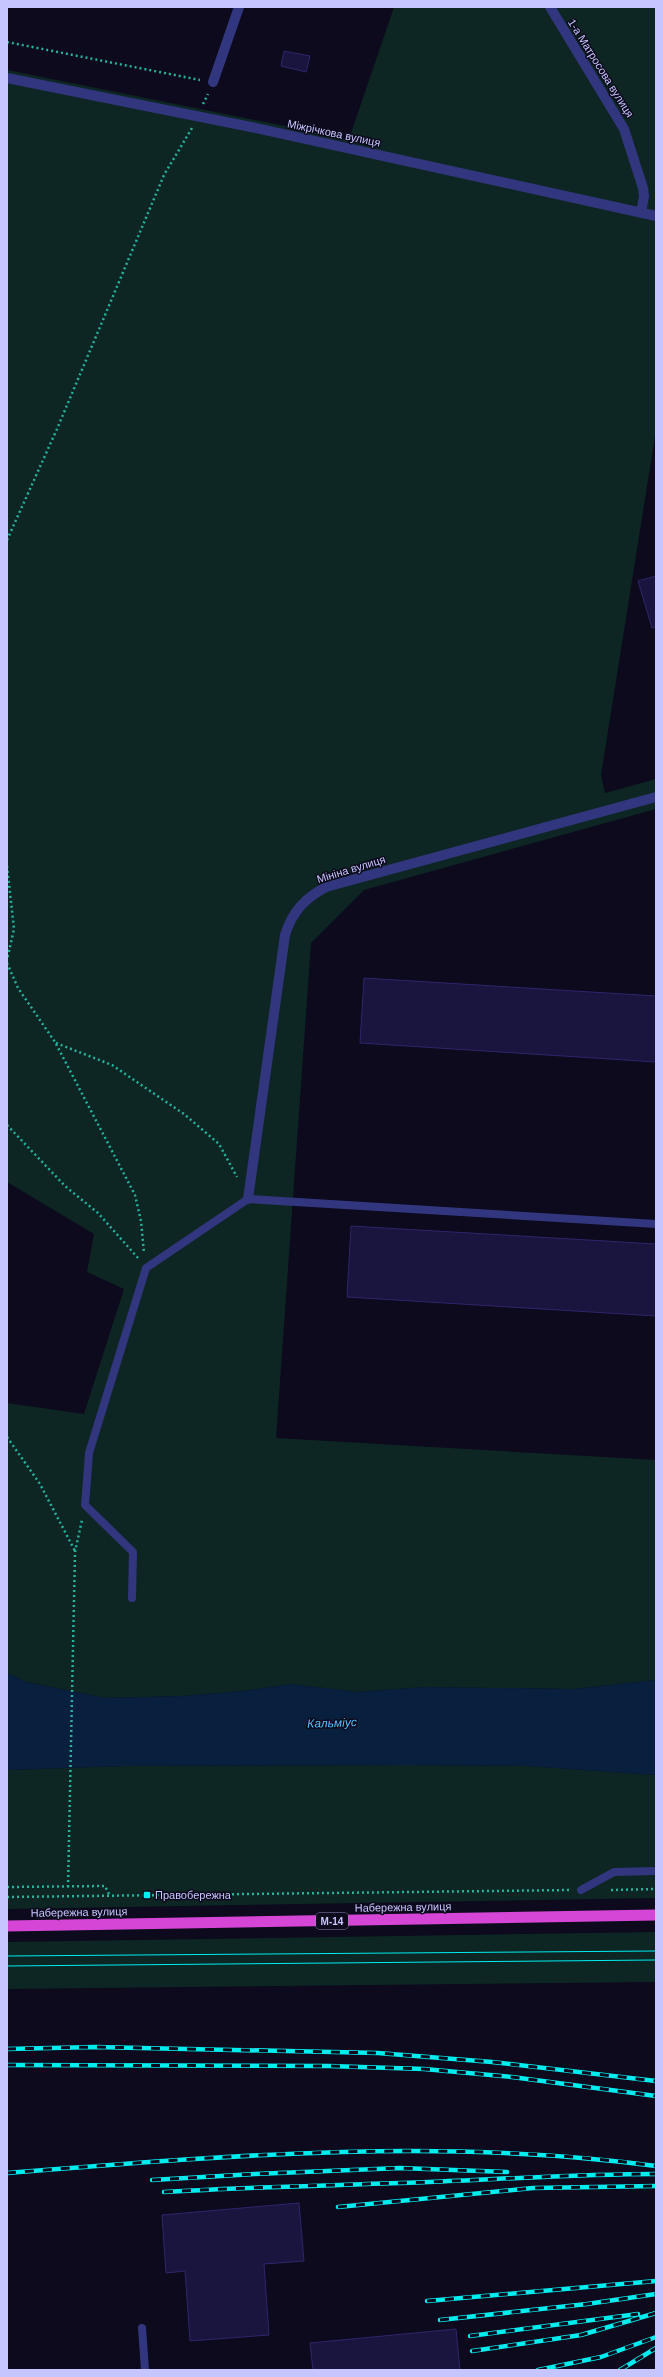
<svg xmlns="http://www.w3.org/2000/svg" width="663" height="2377" viewBox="0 0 663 2377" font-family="Arial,sans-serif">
  <rect width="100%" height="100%" fill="#0c0a1c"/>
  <path fill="#0d2623" d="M394,7H656V430L601,775L605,793L656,779V809L364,890L311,943L276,1438L656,1460V1680L574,1689L425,1687L357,1692L291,1684L243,1691L184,1696L105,1698L26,1682L7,1673V1403L84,1414L124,1289L87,1272L94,1234L7,1182V70L349,139Z
    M409,1765L528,1766L656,1775V1898L7,1909V1770L124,1766Z
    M656,1932V1982L7,1989V1942Z"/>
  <path fill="#08203e" d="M7,1673L26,1682L105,1698L184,1696L243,1691L291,1684L357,1692L425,1687L574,1689L656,1680V1775L528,1766L409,1765L124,1766L7,1770Z"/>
  <path fill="#1a153e" stroke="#2d266c" d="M284,51L310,56L306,72L281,66Z
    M656,576V627L652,628L638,581Z
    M364,978L656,996V1062L360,1043Z
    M351,1226L656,1244V1316L347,1297Z
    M299,2203L304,2261L264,2264L269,2335L190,2341L185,2271L166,2273L162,2215Z
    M456,2329L460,2370H313L310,2343Z"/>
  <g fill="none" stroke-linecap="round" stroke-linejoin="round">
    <path stroke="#25b39e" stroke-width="2.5" stroke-dasharray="2 3" stroke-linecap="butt" d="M7,42L200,80
      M203,104L208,94
      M7,540L57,429L164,175L192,128
      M7,866L14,929L7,960
      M7,963L18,988L55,1042L135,1195L141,1221L144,1253
      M56,1043L112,1065L184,1114L219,1144L237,1177
      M7,1125L65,1186L98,1213L138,1258
      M7,1437L40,1484L75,1551
      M7,1887L105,1886L110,1896
      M68,1887L75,1552L82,1520
      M611,1890L656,1889
      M7,1897L570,1890"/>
    <path stroke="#32367e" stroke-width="8" d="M132,1598L133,1552L85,1505L89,1453L146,1268L248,1199L656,1224
      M581,1890L614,1872L656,1871
      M142,2328L145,2370"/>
    <path stroke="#32367e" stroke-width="10" d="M550,7L624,129L643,188L644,196L641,213
      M7,78L156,108
      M213,82L239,7
      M251,127L656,216
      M248,1199L285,935C292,912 305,898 326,887L656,797"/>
    <path stroke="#d646d6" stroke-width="11" d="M7,1926L656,1915"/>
    <path stroke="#00edf0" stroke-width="1" d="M7,1956L656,1951
      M7,1966L656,1960"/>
    <g stroke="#00edf0" stroke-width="4.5">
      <path id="rail" d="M7,2049L95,2047L378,2053L492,2062L656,2081
        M7,2065L329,2066L424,2069L512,2077L656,2096
        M7,2173C222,2156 441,2137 656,2166
        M152,2180L255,2174L400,2168L507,2172
        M164,2192C252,2187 341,2185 429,2182C505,2179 580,2174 656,2174
        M338,2207L533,2188L656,2186
        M427,2301L656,2281
        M440,2320L587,2304L656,2294
        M470,2336L638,2314
        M472,2351L581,2335L656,2313
        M538,2370L601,2357L656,2337
        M620,2370L656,2348"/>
    </g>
    <use href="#rail" stroke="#0c0a1c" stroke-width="3" stroke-dasharray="9" stroke-linecap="butt"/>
    <path stroke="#32367e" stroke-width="10" d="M156,108L251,127"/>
  </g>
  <rect fill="#00edf0" stroke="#0c0a1c" stroke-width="1.5" x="143" y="1891" width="8" height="8" rx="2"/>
  <g text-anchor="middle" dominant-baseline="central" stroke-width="3" stroke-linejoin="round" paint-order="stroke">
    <rect fill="#0c0a1c" stroke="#8f8dbb" stroke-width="1" x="316" y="1913" width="32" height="16" rx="3"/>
    <g font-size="10" font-weight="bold" fill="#c7c5ff">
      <text x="332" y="1921">М-14</text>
    </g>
    <g font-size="11" fill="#c7c5ff" stroke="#0c0a1c">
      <text transform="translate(601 68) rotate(58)">1-а Матросова вулиця</text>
      <text transform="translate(334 133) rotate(12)">Міжрічкова вулиця</text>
      <text transform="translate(351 869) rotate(-17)">Мініна вулиця</text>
      <text transform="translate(403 1907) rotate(-1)">Набережна вулиця</text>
      <text transform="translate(79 1912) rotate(-1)">Набережна вулиця</text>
    </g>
    <g font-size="11" fill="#c7c5ff" stroke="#0c0a1c" text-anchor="start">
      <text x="155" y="1895">Правобережна</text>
    </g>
    <g font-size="12" font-style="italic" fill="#53beff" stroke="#0c0a1c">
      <text transform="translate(332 1723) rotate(-2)">Кальміус</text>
    </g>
  </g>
  <rect width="663" height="2377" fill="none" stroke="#c7c5ff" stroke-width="16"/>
</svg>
